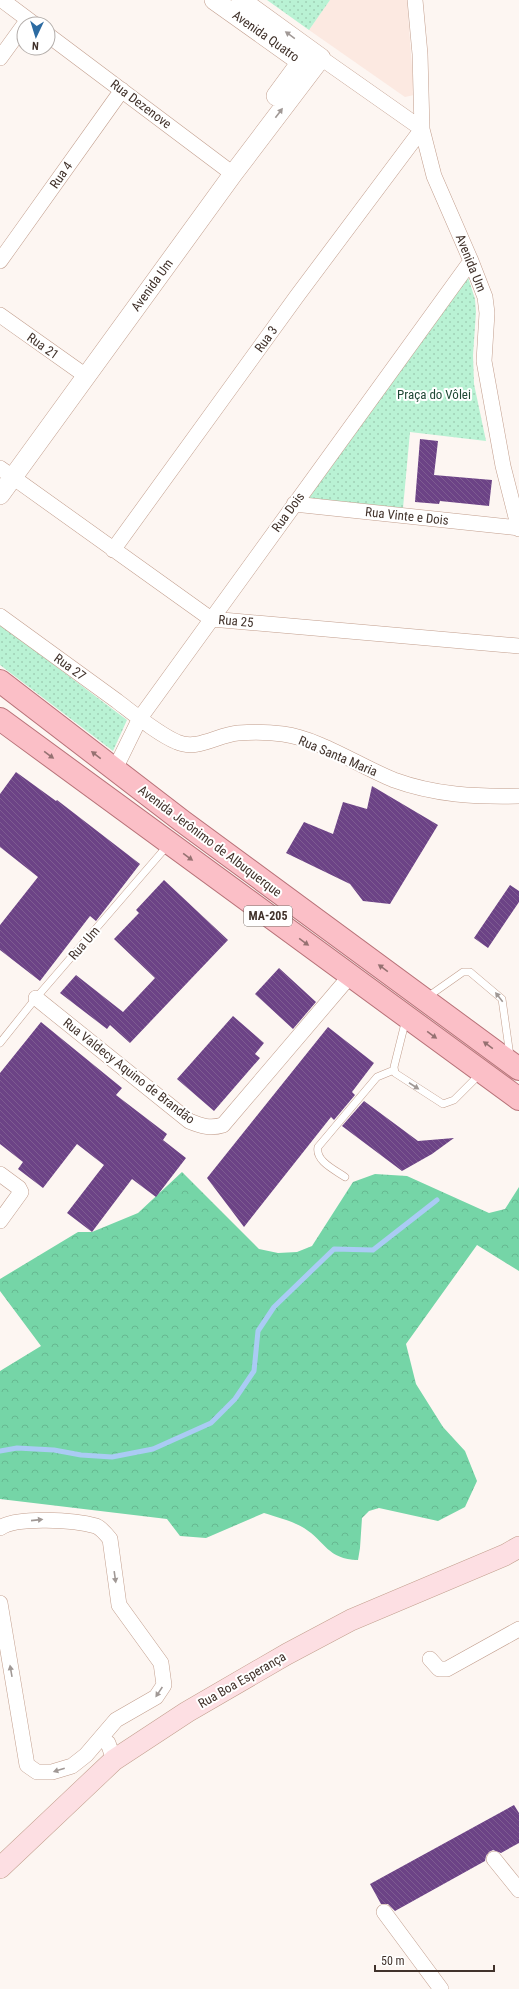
<svg xmlns="http://www.w3.org/2000/svg" width="519" height="1989" viewBox="0 0 519 1989" font-family="'Roboto Condensed',sans-serif">
  <defs>
    <pattern id="forest-crowns" width="20" height="18" patternUnits="userSpaceOnUse"><rect width="20" height="18" fill="#75d5a7"/><path d="M2 6a3 3 0 1 1 6 0M12 15a3 3 0 1 1 6 0" fill="none" stroke="#66b790"/></pattern>
    <pattern id="park-dots" width="8" height="8" patternUnits="userSpaceOnUse"><rect width="8" height="8" fill="#b9f2d4"/><path d="M2 2h.1M6 6h.1" fill="none" stroke="#a0d0b6" stroke-width="1.8" stroke-linecap="round"/></pattern>
    <pattern id="building-back-hatch" width="6" height="6" patternUnits="userSpaceOnUse"><rect width="6" height="6" fill="#6c4386"/><path d="M-1 5l2 2M0 0l6 6M5-1l2 2" fill="none" stroke="#7e5c91"/></pattern>
  </defs>
  <rect width="100%" height="100%" fill="#fdf6f2"/>
  <path fill="#fce9e1" d="M330,0H407L414,95L405,97L309,30Z"/>
  <path fill="url(#forest-crowns)" d="M182,1172L259,1249L278,1253L297,1252L312,1246L353,1182L375,1174L407,1176L489,1213L505,1209L519,1187V1271L477,1245L406,1344L416,1384L443,1427L465,1451L477,1481L465,1507L438,1521L379,1508L369,1511L362,1518L360,1548L358,1560C327,1559 326,1542 304,1528C293,1521 276,1517 264,1513L206,1538L180,1536L167,1519L0,1499V1371L41,1346L0,1291V1279L78,1232H92L138,1213Z"/>
  <path fill="url(#park-dots)" d="M267,0H330L309,30Z
    M468,277L475,299L476,312L473,355L474,384L486,441L410,432L403,508L308,499Z
    M0,624L127,720L113,751L0,665Z"/>
  <g fill="none" stroke-linecap="round" stroke-linejoin="round">
    <path stroke="#aacbf4" stroke-width="5" d="M0,1451L17,1448L54,1450L81,1455L112,1457L153,1449L211,1423L235,1399L254,1371L258,1331L274,1307L334,1249L373,1250L437,1200"/>
  </g>
  <path fill="url(#building-back-hatch)" d="M420,439L438,441L434,475L492,480L489,506L440,501L439,504L415,502Z
    M16,772L56,801L57,800L140,864L96,921L90,916L40,981L0,950V925L38,877L0,847V794Z
    M372,786L438,825L390,904L363,901L350,884L286,853L304,822L333,834L343,802L367,809Z
    M164,880L228,940L130,1043L110,1025L107,1029L60,993L76,975L123,1012L155,978L114,939L139,913L136,910Z
    M510,885L519,891V902L488,948L474,938Z
    M279,968L316,1002L293,1029L255,994Z
    M233,1016L264,1043L255,1054L260,1058L214,1111L177,1079Z
    M41,1022L122,1088L116,1095L167,1134L163,1140L186,1158L156,1197L132,1179L92,1232L67,1213L104,1165L77,1144L43,1188L18,1169L23,1162L0,1144V1073Z
    M328,1027L374,1063L352,1092L355,1095L334,1120L331,1117L244,1227L207,1178Z
    M364,1101L418,1141L454,1138L432,1154L402,1171L342,1126Z
    M514,1805L519,1813V1843L501,1853L493,1850L489,1852L486,1856L485,1861L395,1911L388,1904H381L370,1884Z"/>
  <g fill="none" stroke-linecap="round" stroke-linejoin="round">
    <g stroke="#c29e8d" stroke-width="8">
      <path id="service" d="M426,998L463,972H470L502,999L510,1056
        M406,1019L394,1067L395,1073L443,1104L454,1100L480,1074
        M0,1043L36,998L168,845
        M345,1177C335,1170 315,1161 318,1147L377,1077L394,1070"/>
    </g>
    <g stroke="#c29e8d" stroke-width="16">
      <path id="minor" d="M2,0L34,24
        M415,0L420,54L422,129L434,176L471,261L485,297L487,313L484,361L503,466L519,529
        M48,35L233,174
        M0,58L24,25
        M0,261L122,90
        M0,315L86,376
        M0,468L211,619L519,646
        M294,504L519,528
        M113,550L297,296L422,129L321,58L310,61
        M0,616C39,644 78,673 117,701C134,714 158,734 177,742C197,751 217,735 238,733C252,732 268,732 283,734C320,739 359,766 394,780C435,795 476,797 519,796
        M115,769L140,718L471,261
        M36,998L189,1121C201,1126 210,1129 223,1125L350,976
        M0,1174L19,1188L21,1192L0,1221
        M0,1528C17,1516 75,1520 96,1526C101,1528 106,1534 110,1539L119,1605L161,1663L164,1685L156,1697L116,1720L86,1755L72,1766L52,1772H37L27,1765L0,1603
        M430,1659L439,1669H447L519,1629
        M108,1743L114,1760
        M494,1859L519,1890
        M384,1912L441,1989"/>
    </g>
    <g stroke="#c29e8d" stroke-width="20">
      <path id="tertiary" d="M214,0L301,62L276,96
        M0,495L233,174L321,58L241,0"/>
    </g>
    <g stroke="#c29e8d" stroke-width="22">
      <path id="secondary" d="M0,1868L114,1760L187,1712L287,1654L351,1620L505,1555L519,1547"/>
    </g>
    <g stroke="#b87278" stroke-width="24">
      <path id="primary" d="M0,681L182,821L519,1069
        M0,719L519,1099"/>
    </g>
    <use href="#service" stroke="#fff" stroke-width="7"/>
    <use href="#minor" stroke="#fff" stroke-width="15"/>
    <use href="#tertiary" stroke="#fff" stroke-width="19"/>
    <use href="#secondary" stroke="#fddfe3" stroke-width="21"/>
    <use href="#primary" stroke="#fbbfc7" stroke-width="22"/>
  </g>
  <defs><path id="oneway-solid" d="M-6-.8H1V-3.2L6.5 0L1 3.2V.8H-6Z"/></defs>
  <g fill="#a09895">
    <use href="#oneway-solid" transform="translate(290 35) rotate(-144)"/>
    <use href="#oneway-solid" transform="translate(279 113) rotate(-53)"/>
    <use href="#oneway-solid" transform="translate(499 997) rotate(-128)"/>
    <use href="#oneway-solid" transform="translate(414 1086) rotate(33)"/>
    <use href="#oneway-solid" transform="translate(37 1520) rotate(-6)"/>
    <use href="#oneway-solid" transform="translate(115 1577) rotate(82)"/>
    <use href="#oneway-solid" transform="translate(11 1671) rotate(-100)"/>
    <use href="#oneway-solid" transform="translate(159 1692) rotate(124)"/>
    <use href="#oneway-solid" transform="translate(59 1770) rotate(163)"/>
  </g>
  <g fill="#957171">
    <use href="#oneway-solid" transform="translate(49 755) rotate(36)"/>
    <use href="#oneway-solid" transform="translate(96 755) rotate(-142)"/>
    <use href="#oneway-solid" transform="translate(188 857) rotate(36)"/>
    <use href="#oneway-solid" transform="translate(304 942) rotate(36)"/>
    <use href="#oneway-solid" transform="translate(383 968) rotate(-144)"/>
    <use href="#oneway-solid" transform="translate(432 1035) rotate(36)"/>
    <use href="#oneway-solid" transform="translate(488 1045) rotate(-144)"/>
  </g>
  <g text-anchor="middle" dominant-baseline="central" stroke-width="4" stroke-linejoin="round" paint-order="stroke">
    <rect fill="#fff" stroke="#7a706b" stroke-width="1" x="244" y="906" width="48" height="20" rx="3"/>
    <g font-size="12" font-weight="bold" fill="#41322b">
      <text x="268" y="916">MA-205</text>
    </g>
    <g font-size="13" fill="#41322b" stroke="#fff">
      <text transform="translate(266 36) rotate(35)">Avenida Quatro</text>
      <text transform="translate(141 104) rotate(37)">Rua Dezenove</text>
      <text transform="translate(61 175) rotate(-55)">Rua 4</text>
      <text transform="translate(471 263) rotate(68)">Avenida Um</text>
      <text transform="translate(152 285) rotate(-54)">Avenida Um</text>
      <text transform="translate(266 339) rotate(-54)">Rua 3</text>
      <text transform="translate(43 346) rotate(35)">Rua 21</text>
      <text transform="translate(288 512) rotate(-54)">Rua Dois</text>
      <text transform="translate(407 516) rotate(6)">Rua Vinte e Dois</text>
      <text transform="translate(236 621) rotate(5)">Rua 25</text>
      <text transform="translate(70 667) rotate(36)">Rua 27</text>
      <text transform="translate(338 756) rotate(23)">Rua Santa Maria</text>
      <text transform="translate(210 841) rotate(37)">Avenida Jerônimo de Albuquerque</text>
      <text transform="translate(84 943) rotate(-49)">Rua Um</text>
      <text transform="translate(129 1071) rotate(38)">Rua Valdecy Aquino de Brandão</text>
      <text transform="translate(242 1680) rotate(-30)">Rua Boa Esperança</text>
    </g>
    <g font-size="13" fill="#204936" stroke="#fff">
      <text x="434" y="394">Praça do Vôlei</text>
    </g>
  </g>
  <g transform="translate(36 36) rotate(184)"><circle r="19" fill="#ffffff" stroke="#b3adaa"/>
  <path d="M0-3L7 15L0 10L-7 15Z" fill="#2c6ba2"/>
  <text y="-6" font-size="11" font-weight="bold" text-anchor="middle" fill="#41322b">N</text>
  </g>
  <path d="M375 1965v6h119v-6" fill="none" stroke="#41322b" stroke-width="2"/>
  <text x="381" y="1965" font-size="12" fill="#41322b" stroke="#ffffff" stroke-width="3" paint-order="stroke">50 m</text>
</svg>
